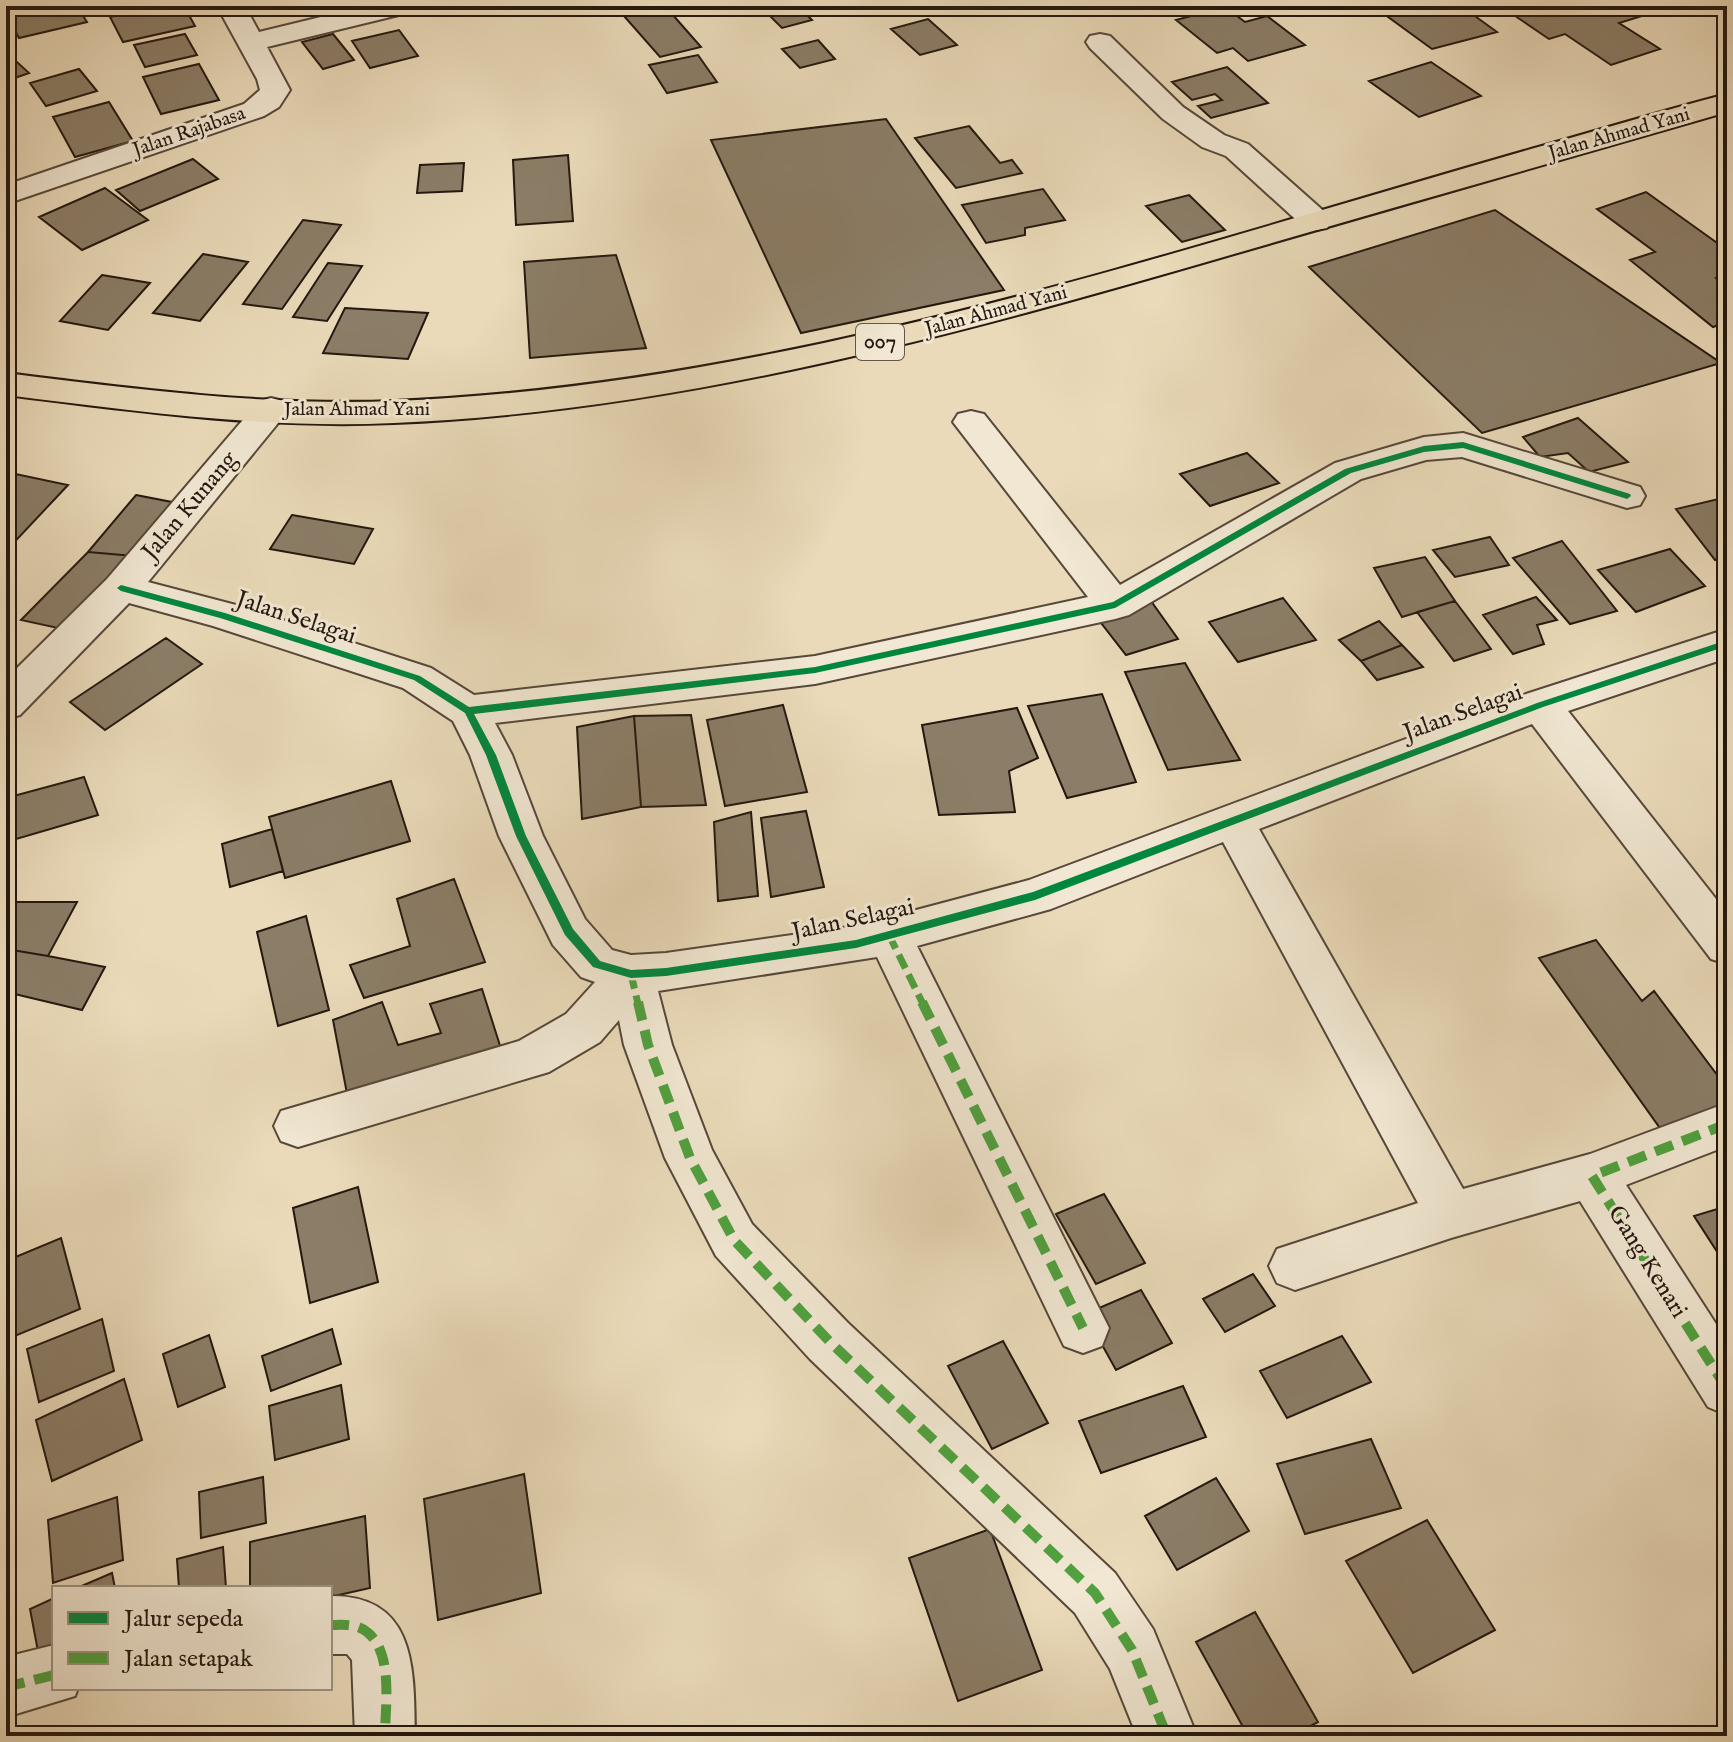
<svg xmlns="http://www.w3.org/2000/svg" width="1733" height="1742" viewBox="0 0 1733 1742" font-family="'IM FELL English',serif">
  <rect width="100%" height="100%" fill="#eadab9"/>
  <filter id="stains"><feTurbulence type="fractalNoise" baseFrequency=".0025" numOctaves="4"/><feColorMatrix values="0 0 0 0 .2 0 0 0 0 .09 0 0 0 0 .02 0 0 0 .5 -.17"/></filter>
  <radialGradient id="worn" r=".72"><stop offset=".6" stop-color="#630" stop-opacity="0"/><stop offset="1" stop-color="#630" stop-opacity=".3"/></radialGradient>
  <path fill="#8b7d67" stroke="#24180f" stroke-width="2" d="M6,6H77L87,22L19,38L6,14Z
    M158,6H184L195,26L123,42L110,17Z
    M280,6H341L344,12L321,17L316,9L285,15Z
    M609,6H649L616,14Z
    M665,6L701,47L660,57L624,16Z
    M798,6L812,20L782,28L761,7Z
    M1373,6H1461L1497,32L1432,49Z
    M1550,6L1563,14L1586,6H1626L1642,16L1619,23L1660,49L1611,65L1565,34L1549,39L1502,7Z
    M1225,7L1245,22L1267,16L1305,45L1248,61L1233,48L1217,53L1176,20Z
    M928,19L957,45L920,55L891,29Z
    M399,30L418,56L370,68L352,41Z
    M185,34L197,55L145,67L134,45Z
    M333,34L354,60L323,69L302,42Z
    M818,40L835,59L800,68L782,49Z
    M6,52L29,73L6,81Z
    M698,55L717,82L667,93L649,65Z
    M1431,62L1481,96L1419,117L1369,81Z
    M199,64L219,100L161,114L143,77Z
    M1227,67L1268,103L1211,118L1198,106L1222,100L1215,94L1192,100L1172,82Z
    M79,69L97,91L46,106L30,83Z
    M109,102L133,141L75,157L53,117Z
    M886,119L1004,290L801,333L711,140Z
    M969,126L1000,163L1012,160L1022,173L956,188L915,138Z
    M568,155L573,221L516,225L513,160Z
    M193,159L218,179L140,211L116,190Z
    M464,163L462,191L417,193L420,165Z
    M105,188L148,220L82,250L39,217Z
    M1043,189L1065,220L1025,228V235L986,243L962,205Z
    M1646,192L1727,250V273L1716,278L1727,286V322L1713,327L1630,260L1655,252L1597,209Z
    M1189,195L1225,230L1182,242L1146,206Z
    M1495,210L1721,363L1482,433L1309,267Z
    M303,220L341,225L282,309L243,304Z
    M203,254L248,262L200,321L153,313Z
    M616,255L646,348L530,358L524,262Z
    M328,263L362,266L327,321L293,317Z
    M102,275L150,283L108,330L60,321Z
    M345,308L428,313L408,359L323,353Z
    M1578,418L1628,462L1589,472L1568,453L1540,457L1523,437Z
    M1247,453L1279,483L1210,506L1180,474Z
    M6,472L68,485L6,551Z
    M136,495L182,504L134,556L88,552Z
    M1727,497V556L1715,560L1676,509Z
    M292,515L373,529L354,564L270,549Z
    M1490,537L1509,565L1455,577L1433,550Z
    M1562,541L1617,611L1570,624L1513,558Z
    M1670,549L1705,586L1636,612L1598,570Z
    M88,552L134,556L67,630L21,620Z
    M1425,557L1455,601L1402,617L1374,568Z
    M1536,597L1557,620L1537,625L1544,644L1513,654L1483,615Z
    M1283,598L1316,640L1238,662L1209,622Z
    M1151,601L1178,639L1126,655L1098,619Z
    M1455,601L1491,649L1454,661L1417,612Z
    M1379,621L1402,645L1361,661L1339,640Z
    M166,638L202,664L105,730L70,702Z
    M1402,645L1423,667L1377,680L1361,661Z
    M1185,663L1240,760L1168,770L1125,672Z
    M1102,694L1136,782L1067,798L1028,706Z
    M783,705L807,792L725,806L707,720Z
    M1017,708L1038,758L1009,771L1015,812L939,815L922,725Z
    M691,715L706,805L641,807L634,716Z
    M634,716L641,807L582,819L577,727Z
    M84,777L98,815L6,842V798Z
    M391,781L410,841L285,878L269,817Z
    M806,811L824,887L771,897L761,818Z
    M751,812L758,896L718,901L714,822Z
    M272,829L283,871L230,887L222,844Z
    M454,879L485,962L364,998L350,965L410,946L397,899Z
    M6,902H77L48,956L6,949Z
    M306,916L329,1010L278,1026L257,932Z
    M1596,940L1642,1001L1654,991L1727,1088V1109L1662,1131L1539,958Z
    M6,949L48,956L105,967L82,1010L6,992Z
    M482,989L503,1055L348,1099L333,1020L382,1002L398,1045L441,1033L430,1004Z
    M358,1187L378,1282L310,1303L293,1208Z
    M1104,1194L1145,1263L1096,1284L1056,1214Z
    M1727,1206V1267L1694,1216Z
    M61,1238L80,1309L10,1338L6,1321V1261Z
    M1253,1274L1275,1306L1225,1332L1203,1299Z
    M1141,1290L1172,1343L1116,1370L1085,1314Z
    M102,1319L114,1371L39,1402L27,1349Z
    M332,1329L341,1364L271,1391L262,1356Z
    M209,1335L225,1387L178,1407L163,1354Z
    M1342,1336L1371,1382L1287,1418L1260,1371Z
    M1003,1341L1048,1423L992,1449L948,1366Z
    M124,1379L142,1440L52,1481L36,1420Z
    M341,1385L349,1439L275,1460L269,1406Z
    M1183,1386L1206,1437L1101,1473L1079,1421Z
    M1371,1439L1401,1508L1305,1534L1277,1464Z
    M524,1474L541,1593L438,1620L424,1499Z
    M263,1477L266,1523L201,1538L199,1492Z
    M1216,1478L1249,1531L1177,1570L1145,1516Z
    M117,1497L123,1560L53,1583L48,1520Z
    M365,1516L370,1588L330,1597V1588H250V1542Z
    M1427,1520L1495,1630L1413,1673L1346,1561Z
    M990,1529L1042,1670L958,1701L909,1558Z
    M223,1547L226,1588H179L177,1559Z
    M112,1573L115,1588H77Z
    M54,1598V1656L40,1662L30,1609Z
    M1255,1612L1318,1722L1292,1736H1248L1196,1642Z"/>
  <g fill="none" stroke-linecap="round" stroke-linejoin="round">
    <g stroke="#56483a" stroke-width="4">
      <path id="minor" d="M217,6H245L259,32L366,6H415L411,12L267,47L290,90L279,107L264,116L6,204V185L244,104L260,90L257,79Z
        M1100,34L1110,36L1183,107L1224,135L1248,144L1327,214L1332,221L1327,228L1316,230L1305,228L1226,156L1202,147L1163,119L1090,48L1086,42L1090,36Z
        M271,398L283,401L289,409L283,417L148,582L236,605L431,668L474,695L815,656L1088,597L953,422L958,414L971,411L984,414L1120,585L1335,463L1424,437L1463,433L1640,487L1645,496L1640,505L1627,508L1462,457L1426,460L1361,479L1129,615L1115,619L815,684L495,723L512,755L543,836L585,919L612,950L631,955L666,953L856,926L1029,880L1526,694L1727,629V658L1568,711L1727,913V964L1711,959L1532,724L1259,829L1463,1189L1590,1154L1727,1103V1146L1626,1185L1727,1341V1415L1708,1407L1580,1201L1451,1238L1295,1290L1277,1283L1269,1266L1277,1249L1418,1203L1223,842L1051,909L917,946L1109,1328L1102,1346L1083,1353L1064,1346L877,957L658,991L672,1045L712,1150L752,1224L848,1323L1115,1573L1153,1629L1197,1736H1137L1110,1669L1075,1613L810,1359L716,1256L665,1158L624,1045L619,1020L600,1042L549,1072L298,1147L281,1141L274,1126L281,1111L519,1041L566,1014L595,982L581,977L553,945L499,836L470,755L453,721L403,688L213,626L129,603L20,715L6,719V679L107,579L259,401Z
        M330,1596C417,1595 414,1670 415,1736H355L352,1660L347,1654H330Z
        M54,1645V1688H78L75,1696L6,1717V1657Z"/>
    </g>
    <g stroke="#24180f" stroke-width="4">
      <path id="major" d="M1727,94V112C1563,160 1398,206 1234,254C959,334 681,411 394,423C264,429 134,411 6,395V373C134,389 264,406 394,401C784,385 1159,255 1531,149C1596,131 1661,111 1727,94Z"/>
    </g>
    <use href="#minor" fill="#f1e7d2" fill-rule="evenodd"/>
    <use href="#major" fill="#eadab9" fill-rule="evenodd"/>
    <path stroke="#50a13f" stroke-width="7" stroke-dasharray="15 7" stroke-linecap="butt" d="M889,935L923,1004
      M631,974L638,1004"/>
    <path stroke="#50a13f" stroke-width="10" stroke-dasharray="19 10" stroke-linecap="butt" d="M638,1002L648,1045L690,1158L734,1240L829,1341L1095,1593L1132,1650L1167,1736
      M922,1002L1083,1328
      M1727,1124L1592,1176L1727,1389
      M330,1625C342,1625 356,1623 367,1632C394,1653 385,1707 385,1736
      M6,1687L54,1675"/>
    <g stroke="#f1e7d2" stroke-width="5">
      <path id="cycleway" d="M1463,442L1630,494L1631,496L1627,499L1624,498L1463,448L1424,452L1351,473L1115,608L815,673L474,714L496,755L526,836L573,929L600,961L631,970L666,968L856,940L1033,892L1537,703L1727,640V646L1543,707L1035,900L856,948L666,976L631,978L593,967L565,935L516,836L486,755L465,713L414,680L220,618L121,591L117,588L121,585L225,613L420,676L469,707L815,667L1113,602L1345,469L1424,446Z"/>
    </g>
    <use href="#cycleway" fill="#00873e" fill-rule="evenodd"/>
  </g>
  <g text-anchor="middle" dominant-baseline="central" stroke-width="6" stroke-linejoin="round" paint-order="stroke">
    <g font-size="20" fill="#24180f" stroke="#f1e7d2">
      <text transform="translate(189 132) rotate(-19)">Jalan Rajabasa</text>
      <text transform="translate(1619 134) rotate(-16)">Jalan Ahmad Yani</text>
      <text transform="translate(996 311) rotate(-15)">Jalan Ahmad Yani</text>
      <text x="357" y="409">Jalan Ahmad Yani</text>
    </g>
    <rect fill="#f1e7d2" stroke="#62564a" stroke-width="2" x="856" y="324" width="48" height="36" rx="6"/>
    <g font-size="22" font-weight="bold" fill="#24180f">
      <text x="880" y="342">007</text>
    </g>
    <g font-size="24" fill="#24180f" stroke="#f1e7d2">
      <text transform="translate(190 506) rotate(-50)">Jalan Kunang</text>
      <text transform="translate(296 618) rotate(18)">Jalan Selagai</text>
      <text transform="translate(1463 713) rotate(-20)">Jalan Selagai</text>
      <text transform="translate(853 920) rotate(-12)">Jalan Selagai</text>
      <text transform="translate(1647 1262) rotate(58)">Gang Kenari</text>
    </g>
  </g>
  <rect width="1733" height="1742" fill="none" stroke="#eadab9" stroke-width="32"/>
  <rect x="8" y="8" width="1717" height="1726" fill="none" stroke="#24180f" stroke-width="4"/>
  <rect x="16" y="16" width="1701" height="1710" fill="none" stroke="#24180f" stroke-width="2"/>
  <rect x="52" y="1586" width="280" height="104" fill="#f1e7d2" stroke="#9f9484" stroke-width="2"/>
  <rect x="68" y="1612" width="40" height="12" fill="#00873e" stroke="#9f9484" stroke-width="2"/>
  <text x="124" y="1626" font-size="24" fill="#24180f">Jalur sepeda</text>
  <rect x="68" y="1652" width="40" height="12" fill="#50a13f" stroke="#9f9484" stroke-width="2"/>
  <text x="124" y="1666" font-size="24" fill="#24180f">Jalan setapak</text>
  <rect width="100%" height="100%" filter="url(#stains)"/>
  <rect width="100%" height="100%" fill="url(#worn)"/>
</svg>
